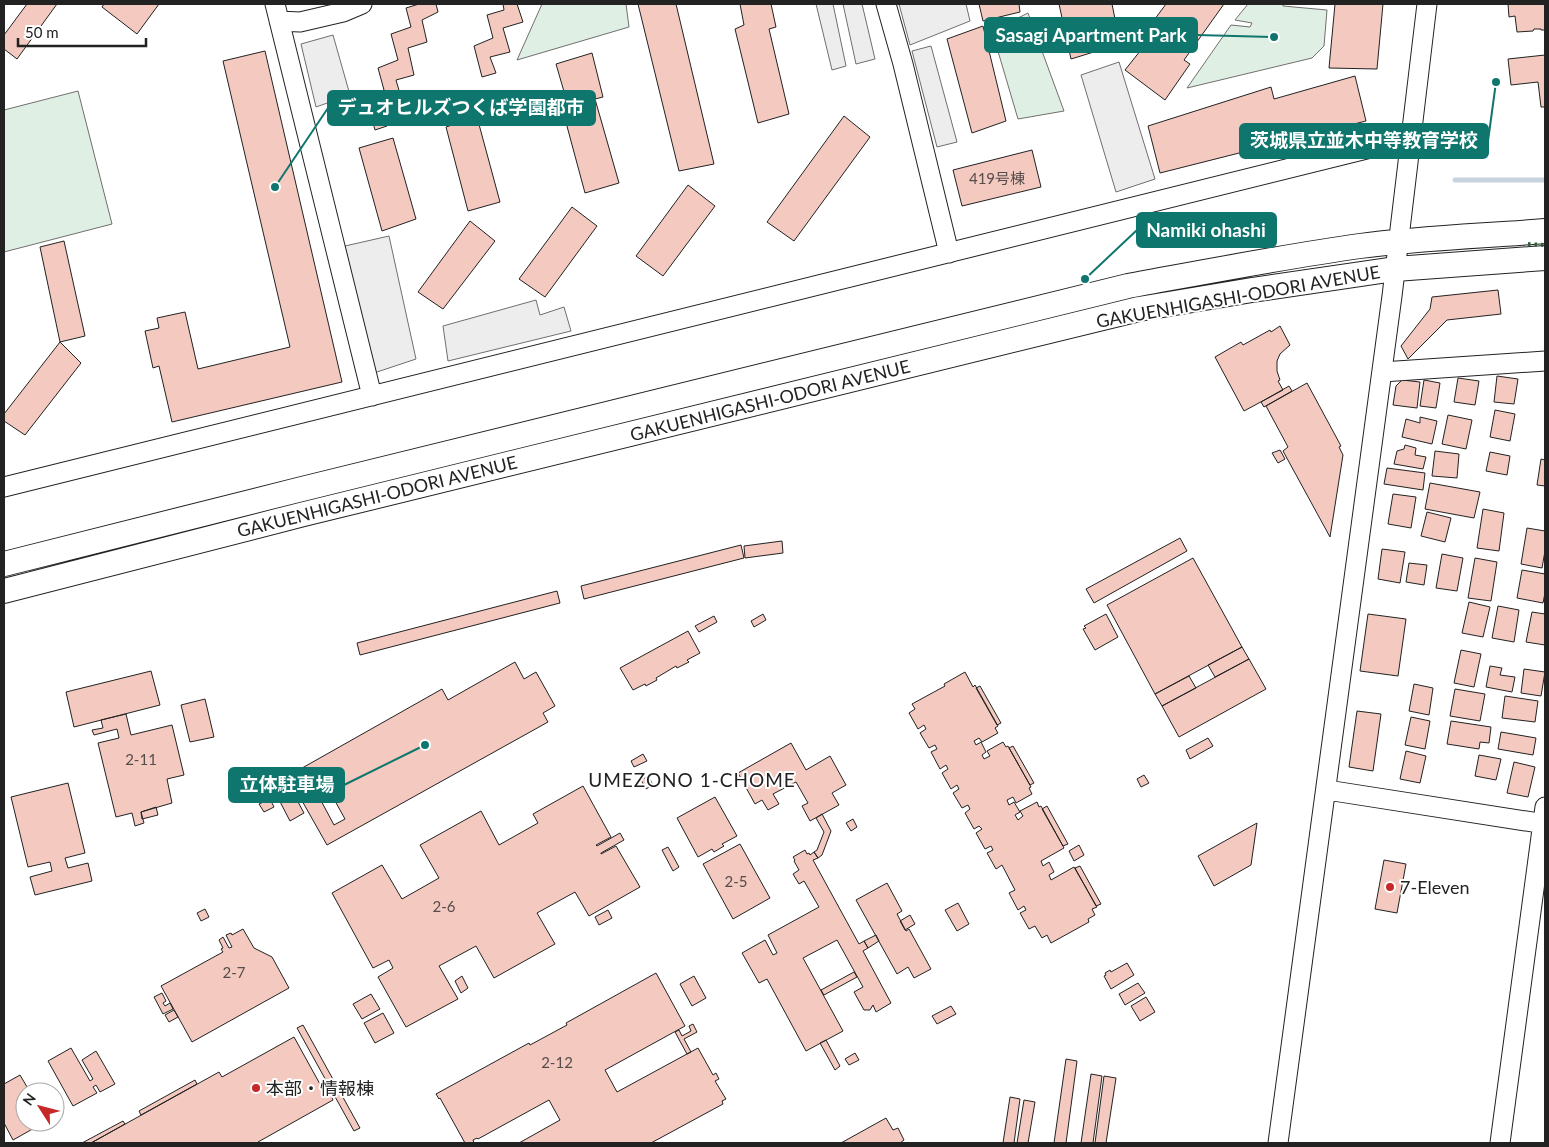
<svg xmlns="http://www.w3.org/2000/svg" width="1549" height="1147" viewBox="0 0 1549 1147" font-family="Lato,'Noto Sans JP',sans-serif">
  <rect width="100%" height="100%" fill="#fff"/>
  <path fill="#e0efe3" stroke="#6f6f6f" d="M542,4H626L629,27L517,60Z
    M1248,4H1283V6L1327,10L1324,46L1312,58L1187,88L1231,25L1250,27L1252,23L1235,20Z
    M1028,13L1064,111L1018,119L992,31Z
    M78,91L112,224L4,252V110Z"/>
  <path fill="#ededed" stroke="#6f6f6f" d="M816,4H833L846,66L832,70Z
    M843,4H862L875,59L856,64Z
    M899,4H966L970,21L910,45Z
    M333,35L350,95L316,107L301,44Z
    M931,46L957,142L937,147L912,51Z
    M1119,62L1155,179L1116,192L1081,75Z
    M389,236L416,359L374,373L345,246Z
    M536,300L540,315L564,307L571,331L448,361L443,326Z"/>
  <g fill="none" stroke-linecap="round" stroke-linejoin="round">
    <path stroke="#c7d3dd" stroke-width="5" d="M1455,180H1545"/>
  </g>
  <path fill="#f3c9c0" stroke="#222" fill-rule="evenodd" d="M27,4H57L17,59L4,49V35Z
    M104,4H159L137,34L102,7Z
    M419,4H436L438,12L422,20L427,42L408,48L414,75L396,80L403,104L383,109L387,126L375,130L366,97L384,90L378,68L398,60L391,34L411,27L406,8Z
    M503,4H517L523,22L503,28L510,52L490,57L496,73L482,77L474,46L493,38L487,15L504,10Z
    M638,4H676L714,164L679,171Z
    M740,4H771L776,27L769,29L789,114L758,123L735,29L744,25Z
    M979,4H1019L1020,12L983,21Z
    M1059,4H1112L1120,44L1071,59Z
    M1166,4H1224L1184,60L1190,64L1165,100L1125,70L1152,36L1146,31Z
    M1335,4H1383L1377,69L1329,68Z
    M1508,4H1545V30H1541V29H1534L1533,31L1517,32L1515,16L1509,17Z
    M983,26L1006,121L972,133L947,39Z
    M265,51L342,382L172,422L159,366L153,368L145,331L159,328L157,318L185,312L198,369L290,347L223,61Z
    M592,53L603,97L595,99L619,183L585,193L561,104L567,102L556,64Z
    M1545,55V107H1541L1538,82L1511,85L1508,59Z
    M1355,76L1366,121L1160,173L1148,126L1271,87L1274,99Z
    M844,116L870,137L794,241L767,222Z
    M477,117L500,202L468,211L446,127Z
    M393,138L416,219L382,231L359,148Z
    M1032,150L1041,187L962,206L953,170Z
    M688,185L715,206L663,276L636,256Z
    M572,207L597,226L545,297L519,279Z
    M470,221L495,241L443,309L418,292Z
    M64,241L85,336L60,342L40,247Z
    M1498,290L1501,314L1447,320L1408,359L1401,346L1430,309L1432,297Z
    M1280,326L1290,345L1280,354L1277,361V371L1280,380L1278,381L1283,390L1244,411L1215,357L1241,342L1243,345L1270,330L1271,332Z
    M60,342L81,363L25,435L4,421V414Z
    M1497,376L1518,379L1514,404L1494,402Z
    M1458,378L1479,381L1475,405L1454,402Z
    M1402,380L1420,382L1417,408L1393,405L1396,386Z
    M1424,380L1440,383L1436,408L1420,406Z
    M1307,383L1341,446L1339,447L1343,455L1330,537L1283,451L1288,447L1266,406Z
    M1289,386L1292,391L1264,407L1261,402Z
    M1495,410L1515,414L1510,441L1490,437Z
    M1448,415L1472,420L1466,449L1442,444Z
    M1420,417L1437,421L1432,444L1402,437L1406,419L1420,423Z
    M1405,445L1416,448L1415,455L1426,457L1423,469L1394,464L1397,451L1404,449Z
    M1280,450L1285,459L1278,463L1272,453Z
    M1435,451L1459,454L1457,478L1432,476Z
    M1490,452L1510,456L1507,475L1486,471Z
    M1541,459L1545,460V486L1537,485Z
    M1387,468L1425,473L1423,490L1384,484Z
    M1430,483L1480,492L1474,518L1425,509Z
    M1393,494L1416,497L1411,528L1388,524Z
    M1483,509L1504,513L1499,551L1477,548Z
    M1427,512L1451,518L1445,542L1421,536Z
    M1527,528L1545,531V551L1542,568L1521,564Z
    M1180,538L1187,551L1094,603L1086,589Z
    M782,541L783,553L745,558L744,546Z
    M741,545L744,558L584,599L581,586Z
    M1382,549L1405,552L1400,583L1378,579Z
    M1442,554L1463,558L1457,591L1436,588Z
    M1193,558L1242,647L1155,694L1107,605Z
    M1475,558L1497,562L1491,601L1468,598Z
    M1409,563L1427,565L1424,585L1406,582Z
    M1522,570L1545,574V593L1543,603L1517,598Z
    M557,591L560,603L360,655L357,643Z
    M1469,602L1490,607L1483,637L1462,633Z
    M1498,606L1519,610L1514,642L1492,638Z
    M1532,612L1545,614V645L1526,642Z
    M763,614L766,620L754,627L751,621Z
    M1106,614L1118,637L1095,650L1083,629L1086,628L1084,626Z
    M1368,614L1406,619L1398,676L1360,671Z
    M714,616L717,622L699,632L695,626Z
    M688,631L700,653L687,660L689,662L677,668L676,666L656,678L657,680L646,686L645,684L633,690L620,668Z
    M1242,647L1249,659L1215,677L1208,665Z
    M1461,650L1481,654L1474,687L1454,683Z
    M1249,659L1266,689L1179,737L1162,706Z
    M515,662L524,679L536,672L555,706L543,713L548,722L327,845L288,776L442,689L448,700ZM320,774L345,819L334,825L310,780Z
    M1490,666L1502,668L1500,675L1515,677L1512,692L1486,687Z
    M1524,669L1545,672L1541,696L1521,693Z
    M151,671L160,705L74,727L66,692Z
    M965,672L973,687L975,685L998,726L995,728L998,733L982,742L979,738L974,741L976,745L981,742L986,752L982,755L984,759L990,756L987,751L1003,742L1006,747L1008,746L1031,787L1029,788L1032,794L1016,803L1013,797L1007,800L1009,805L1014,802L1020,812L1015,815L1018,820L1023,816L1020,811L1037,802L1039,807L1041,806L1064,848L1041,861L1043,866L1049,862L1054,872L1049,875L1051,880L1074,867L1097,907L1092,909L1095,915L1088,919L1089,922L1051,943L1047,935L1042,938L1035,926L1029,929L1020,913L1026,910L1024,906L1018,910L1009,893L1015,890L1002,865L996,869L987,853L993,850L991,846L985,849L976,833L982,829L979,826L974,829L965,813L970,809L968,805L962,808L953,793L959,789L957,785L951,789L942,773L948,769L946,765L940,769L931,752L937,749L935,745L929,748L920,733L926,729L924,725L918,729L909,713L915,709L912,704L945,686L944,684Z
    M1189,676L1196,688L1162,706L1155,694Z
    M1414,684L1433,688L1429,715L1409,711Z
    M980,686L1001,723L997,725L976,688Z
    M1455,689L1485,694L1480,721L1450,716Z
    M1505,696L1538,701L1535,722L1502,718Z
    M205,699L214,737L190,742L181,705Z
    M1357,711L1381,714L1373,771L1349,767Z
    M126,714L131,735L172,725L184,775L167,779L172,803L141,812L144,823L135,826L132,813L116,817L98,743L119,738L117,729L94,735L92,730L103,728L101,720Z
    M1411,717L1430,721L1425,749L1405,745Z
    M1451,721L1491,727L1489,743L1480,742L1479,749L1447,744Z
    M1501,732L1536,738L1533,755L1498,749Z
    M1208,738L1213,746L1190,759L1186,750Z
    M791,743L806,770L830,756L846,785L832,793L839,805L810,821L802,806L808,803L796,782L773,794L779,804L768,810L762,800L755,804L738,773Z
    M1013,746L1034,783L1030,785L1009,748Z
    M1406,751L1426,756L1420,783L1400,779Z
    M643,754L647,761L634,767L631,761Z
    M1479,755L1501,759L1496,780L1475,776Z
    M1514,762L1535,767L1528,797L1507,793Z
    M1144,775L1149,783L1141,787L1137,779Z
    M648,776L653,785L646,789L641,780Z
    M68,783L85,853L65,858L68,868L88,863L92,881L35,895L30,877L52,871L50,862L28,867L11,797Z
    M583,786L611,837L596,845L597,846L620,833L624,840L601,853V854L616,846L640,887L589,916L575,892L537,913L555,944L494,978L476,946L439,966L458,999L406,1027L378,977L393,968L389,960L373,968L332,893L382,865L402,899L439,878L420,845L481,811L499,845L538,823L533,814Z
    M290,787L304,813L290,821L276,794Z
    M715,797L737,836L722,844L724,846L714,852L712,849L698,857L677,818Z
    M270,799L274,807L264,812L259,804Z
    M1047,806L1068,844L1063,846L1042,809Z
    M156,807L158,815L142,819L141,812Z
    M822,814L831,831L822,855L818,858L814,852L817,850L824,832L816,818Z
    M853,819L857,827L851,831L846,823Z
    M1257,823L1251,865L1214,886L1198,856Z
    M740,844L770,898L733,919L703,864Z
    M1079,845L1084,855L1074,861L1069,851Z
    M668,847L679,867L673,871L662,850Z
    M805,850L807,854L809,853L810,855L814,852L818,858L813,860L859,944L864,941L868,948L863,951L891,1003L876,1012L873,1005L870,1010H864L854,992L863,987L837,940L803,958L843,1031L806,1051L767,979L759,983L742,953L765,940L773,955L777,953L768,935L819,907L804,881L799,884L793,874L799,870L794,861L795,860L793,857Z
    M1384,860L1406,864L1397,913L1375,909Z
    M1080,866L1101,904L1096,906L1075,868Z
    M887,883L902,911L897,914L906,931L909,929L931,969L914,978L908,967L897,974L856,900Z
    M958,903L969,924L957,931L945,910Z
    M205,909L209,917L201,921L197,913Z
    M608,910L612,918L599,925L595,917Z
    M910,915L915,924L905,930L900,921Z
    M243,929L254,948L272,957L289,988L192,1042L161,986L223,952L221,949L223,948L219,940L223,937L229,948L232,947L226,935L231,933L232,935Z
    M876,935L879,941L868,948L864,941Z
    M1127,963L1134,975L1111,989L1104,976L1106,975L1105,973L1110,970L1111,972Z
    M854,972L857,977L824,995L821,990Z
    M656,973L685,1026L605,1070L617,1092L698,1048L713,1075L716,1073L719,1079L715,1081L726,1099L722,1101L723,1104L651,1143H519L560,1120L549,1100L478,1139L477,1138L473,1140L474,1143H465L440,1098L439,1099L436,1094L529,1043L530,1045L567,1025L566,1023Z
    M462,976L468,988L461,993L455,981Z
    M694,976L706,998L692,1006L680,984Z
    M1138,983L1145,993L1125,1005L1119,994Z
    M162,993L166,1001L163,1003L165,1006L170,1003L173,1009L163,1014L154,997Z
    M371,994L380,1009L362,1019L353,1004Z
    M1146,997L1155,1012L1140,1021L1131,1006Z
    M951,1006L956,1014L937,1024L932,1016Z
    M174,1010L178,1017L169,1022L165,1015Z
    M383,1013L394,1033L375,1043L364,1023Z
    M693,1024L697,1032L684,1039L691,1052L687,1054L675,1032L679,1030L682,1036L691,1031L689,1026Z
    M303,1025L360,1128L354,1131L297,1028Z
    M294,1037L326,1095L330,1093L333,1100L258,1142L259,1143H91L219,1072L222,1077Z
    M826,1040L840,1066L835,1070L820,1043Z
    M71,1048L90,1081L93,1079L82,1060L96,1051L115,1084L100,1092L96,1085L93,1087L97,1093L73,1106L48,1061Z
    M855,1053L859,1060L849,1065L845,1059Z
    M1066,1059L1077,1061L1066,1143H1054Z
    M1091,1074L1102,1076L1093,1143H1081Z
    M20,1075L30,1092H25V1122H45L13,1140L4,1123V1084Z
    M1104,1076L1116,1078L1106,1143H1095Z
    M195,1080L197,1084L141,1115L139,1111Z
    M1010,1097L1020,1099L1014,1143H1003Z
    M1024,1100L1035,1102L1028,1143H1017Z
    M886,1118L893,1130L898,1128L904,1140L900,1143H841Z
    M123,1121L125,1124L91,1143H82Z"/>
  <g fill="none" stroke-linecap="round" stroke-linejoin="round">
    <g stroke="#222" stroke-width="21">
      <path id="minor" d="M275,4L372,396
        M886,4L903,64L949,253
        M279,21L300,22L343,12L362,4
        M1382,372L1545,361
        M4,487L1411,138
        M1327,790L1545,824
        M1278,1143L1392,296L1427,4
        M1500,1143L1545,807"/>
    </g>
    <g stroke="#222" stroke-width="26">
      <path id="major" d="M4,564L298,490L1128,286C1205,272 1282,257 1360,246C1421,238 1483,236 1545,231
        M4,591L304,514L1139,309L1252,290L1395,269L1545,258"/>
    </g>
    <use href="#minor" stroke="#fff" stroke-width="19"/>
    <use href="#major" stroke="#fff" stroke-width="24"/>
    <path stroke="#2f5e38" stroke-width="4" stroke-dasharray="2.5 4" stroke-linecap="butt" d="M1528,244L1545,245"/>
  </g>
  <g fill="#c62828" stroke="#fff" stroke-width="2">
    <circle cx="1390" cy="887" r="5"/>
    <circle cx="256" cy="1088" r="5"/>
  </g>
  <g text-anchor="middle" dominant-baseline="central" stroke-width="4" stroke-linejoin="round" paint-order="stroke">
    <g font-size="15" fill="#564c4a">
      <text x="997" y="178">419号棟</text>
      <text x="141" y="759">2-11</text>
      <text x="736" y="881">2-5</text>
      <text x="444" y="906">2-6</text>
      <text x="234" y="972">2-7</text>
      <text x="557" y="1062">2-12</text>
    </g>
    <g font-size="18" fill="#222" stroke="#fff">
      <text transform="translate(1238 296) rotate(-10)">GAKUENHIGASHI-ODORI AVENUE</text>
      <text transform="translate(770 400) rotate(-14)">GAKUENHIGASHI-ODORI AVENUE</text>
      <text transform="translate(377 496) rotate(-14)">GAKUENHIGASHI-ODORI AVENUE</text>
    </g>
    <g font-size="18" fill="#222" stroke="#fff" text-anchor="start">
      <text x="1400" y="887">7-Eleven</text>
      <text x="266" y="1088">本部・情報棟</text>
    </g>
    <g font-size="19" letter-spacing="1" fill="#222" stroke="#fff">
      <text x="692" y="779">UMEZONO 1-CHOME</text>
    </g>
  </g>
  <path fill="none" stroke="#0f766e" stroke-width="2" d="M1274 37L1197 35M275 187L328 108M1496 82L1488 141M1085 279L1137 230M425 745L344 785"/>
  <g fill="#0f766e" stroke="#fff" stroke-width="2">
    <circle cx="1274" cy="37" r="5"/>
    <circle cx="275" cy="187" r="5"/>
    <circle cx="1496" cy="82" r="5"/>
    <circle cx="1085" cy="279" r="5"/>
    <circle cx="425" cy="745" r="5"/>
  </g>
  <g fill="#0f766e" stroke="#0f766e" stroke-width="2">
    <rect x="985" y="18" width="212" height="34" rx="5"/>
    <rect x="328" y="91" width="267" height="34" rx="5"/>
    <rect x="1240" y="124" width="248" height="34" rx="5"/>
    <rect x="1137" y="213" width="139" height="34" rx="5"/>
    <rect x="229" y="768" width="115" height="34" rx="5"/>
  </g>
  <g font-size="19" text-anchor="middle" font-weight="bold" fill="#fff">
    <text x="1091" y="42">Sasagi Apartment Park</text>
    <text x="461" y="114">デュオヒルズつくば学園都市</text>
    <text x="1364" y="147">茨城県立並木中等教育学校</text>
    <text x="1206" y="237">Namiki ohashi</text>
    <text x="287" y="791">立体駐車場</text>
  </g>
  <rect width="1549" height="1147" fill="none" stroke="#222222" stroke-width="10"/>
  <g transform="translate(40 1107) rotate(306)"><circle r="24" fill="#ffffff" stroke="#a7a7a7"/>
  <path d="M0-4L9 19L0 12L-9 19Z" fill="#c62828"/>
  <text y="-8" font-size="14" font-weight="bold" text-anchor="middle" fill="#222222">N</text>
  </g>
  <path d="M18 38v8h128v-8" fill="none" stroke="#222222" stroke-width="2.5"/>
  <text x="25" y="38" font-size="15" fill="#222222" stroke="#ffffff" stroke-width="4" paint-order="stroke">50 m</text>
</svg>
